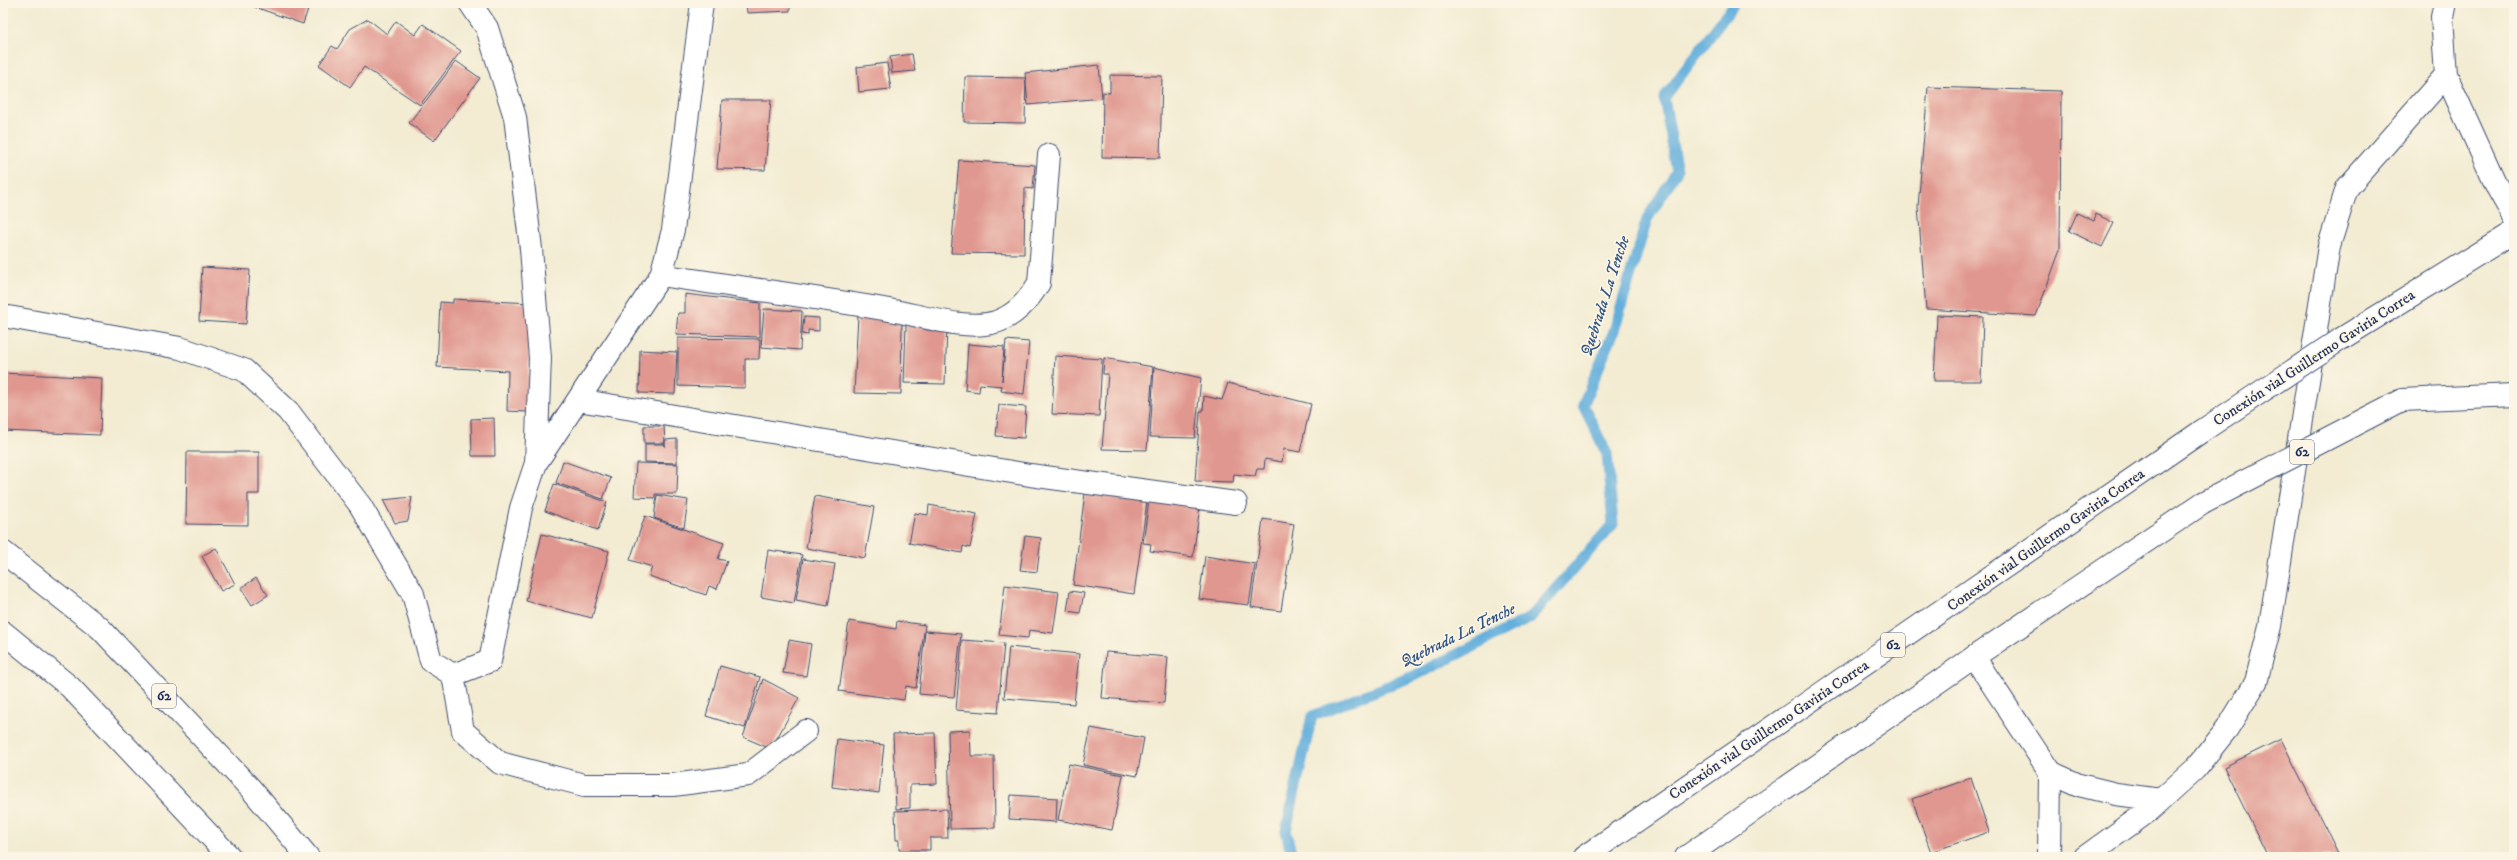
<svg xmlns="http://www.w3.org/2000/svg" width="2517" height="860" viewBox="0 0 2517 860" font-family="'IM FELL DW Pica',serif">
  <rect width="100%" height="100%" fill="#fcf5e5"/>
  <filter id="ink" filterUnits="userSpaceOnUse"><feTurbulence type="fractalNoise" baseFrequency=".025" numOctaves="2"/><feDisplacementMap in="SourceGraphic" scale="8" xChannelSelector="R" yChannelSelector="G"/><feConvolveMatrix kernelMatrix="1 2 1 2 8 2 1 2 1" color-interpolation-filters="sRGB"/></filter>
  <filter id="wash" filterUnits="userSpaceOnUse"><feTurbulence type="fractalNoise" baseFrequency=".012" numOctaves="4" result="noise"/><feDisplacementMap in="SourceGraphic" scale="16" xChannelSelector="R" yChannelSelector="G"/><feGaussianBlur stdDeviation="0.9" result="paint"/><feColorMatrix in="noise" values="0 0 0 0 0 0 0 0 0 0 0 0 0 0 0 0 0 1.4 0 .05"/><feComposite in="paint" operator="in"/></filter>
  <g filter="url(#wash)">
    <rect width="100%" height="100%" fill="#f3ecd3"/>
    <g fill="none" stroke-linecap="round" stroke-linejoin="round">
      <path stroke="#64afdc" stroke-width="11" d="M1292,857L1286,831L1312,716L1416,675L1530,618L1613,524L1607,454L1583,405L1614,331L1647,219L1677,171L1664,98L1735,3"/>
    </g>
    <g id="blocks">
      <path fill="#e0978f" d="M253,3H310L303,24L252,6Z
        M746,3H790V11L747,13Z
        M368,19L387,34L396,21L415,35L423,24L461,51L420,105L364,67L350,87L319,65L332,46L337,49L350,29Z
        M912,54L915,71L892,73L890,57Z
        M456,61L480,78L434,141L409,123Z
        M887,63L891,89L859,92L857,67Z
        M1099,65L1102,98L1028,105L1025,73Z
        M1110,75L1162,76L1160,158L1102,157L1103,92L1110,93Z
        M965,77L1026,78L1025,123L964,122Z
        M1928,87L2061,91L2060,250L2036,316L1926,309L1918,207Z
        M722,100H771L765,170L717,169Z
        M959,160L1035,165L1033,189L1025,188L1024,254L951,253Z
        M2077,213L2094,221L2096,214L2114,223L2102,247L2069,231Z
        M202,267L250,270L246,324L199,321Z
        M685,294L760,303V337L676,334L678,313H685Z
        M453,299L531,303L527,412L507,411L508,371L437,367L440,302L453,303Z
        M764,309L802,311L800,350L761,347Z
        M858,315L902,323L901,394L854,393Z
        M1937,315L1983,317L1981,381H1934Z
        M804,317L819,318V331L808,330V335L802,334Z
        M906,325L947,326L945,384L904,383Z
        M678,338L760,339L759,359H745V388L678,386Z
        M1006,340L1029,342L1024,394L1001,391L1002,386L980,384L979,392L965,390L968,344L1004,347L1002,381Z
        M640,350L677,352L675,394L639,393Z
        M1055,356L1102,359L1099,416L1052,414Z
        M1104,358L1153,367L1147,450L1102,449L1108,374H1103Z
        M1154,367L1201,378L1195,438L1150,437Z
        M3,373L102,378L100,435L3,431Z
        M1228,383L1311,404L1300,452L1284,449L1282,462L1265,459L1264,469H1257L1255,476L1234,474L1233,482L1195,481L1200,411H1203L1204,396L1222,400Z
        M999,405L1026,407L1024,438L996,436Z
        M494,418L495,456H472L471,419Z
        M644,426H664L665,443H644Z
        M677,439V463L645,462V444H665V447V440Z
        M187,452H259V494H248V525L186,524Z
        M563,461L611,478L603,499L556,483Z
        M636,463L678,464L677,494H655V498L634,497Z
        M554,484L607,502L598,530L545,511Z
        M1085,493L1147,501L1134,594L1073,585Z
        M657,495L688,500L684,528L654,518Z
        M815,496L874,507L865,558L806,548Z
        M412,497L408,521L395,523L383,500Z
        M1149,500L1200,506L1193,557L1150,551L1151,544L1143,543Z
        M929,505L977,514L970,548L963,546L962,553L909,543L915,513L928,515Z
        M645,516L724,543L718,559L727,561L717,589L709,586L706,595L649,576L652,567L630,560Z
        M1263,519L1294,524L1281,611L1251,607Z
        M542,534L609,551L592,618L526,601Z
        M1025,536L1041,538L1037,572L1020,570Z
        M216,548L235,584L221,591L202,556Z
        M768,550L802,555L794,603L761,597Z
        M1205,556L1255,564L1249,605L1199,599Z
        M803,559L835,564L828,606L796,600Z
        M256,578L268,595L252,605L241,588Z
        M1005,585L1059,592L1053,633L1029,630L1028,638L999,635Z
        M1070,591L1084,593L1080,613L1067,611Z
        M849,621L896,629L897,621L925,625L916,688L906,686L904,700L839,691Z
        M925,631L961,634L954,697L919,694Z
        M789,640L811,644L806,676L783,673Z
        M962,640L1004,643L998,713L956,710Z
        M1009,647L1079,654L1074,704L1004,698Z
        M1106,652L1168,657L1164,703L1102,698Z
        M720,666L760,677L745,728L706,716Z
        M763,679L799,698L771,749L743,737Z
        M1091,728L1144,738L1137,776L1083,765Z
        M970,730L971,756H994L995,828L950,829L948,731Z
        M935,733L937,784L910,785V808L896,809L893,734Z
        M837,739L884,745L879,793L832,787Z
        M2281,739L2340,857H2268L2224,767Z
        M1069,764L1123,775L1112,830L1058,820Z
        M1971,778L1989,832L1931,852L1912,799Z
        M1011,795L1057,798L1056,822L1009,819Z
        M947,809L948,838H930V850H899V840H896L895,811Z"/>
    </g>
  </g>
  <g filter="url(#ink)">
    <use href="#blocks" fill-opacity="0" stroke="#3b4b70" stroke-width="1"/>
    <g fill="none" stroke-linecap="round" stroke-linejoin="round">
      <g stroke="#3b4b70" stroke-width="24">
        <path id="minor" d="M470,3L487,28L515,117L531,249L540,358L536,463
          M2445,3L2442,17L2446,75L2497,187L2514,217
          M661,275C737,287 813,297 889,310C921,315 964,331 996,322C1016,315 1028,301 1039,283L1049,155
          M3,316L180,348L244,370L288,411L360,505L413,594L431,661L453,675L490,661L521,508L536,463L661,275L673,230L702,3
          M578,400L1030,475L1236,503
          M1974,657L2050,772L2079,785L2116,794L2161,800
          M453,675L463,731L500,763L584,785H673L748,775L806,731
          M2049,857L2050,772
          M2085,857L2150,810L2195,769L2227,729L2256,682L2270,626L2329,246L2347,188L2446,75"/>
      </g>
      <g stroke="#3b4b70" stroke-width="24">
        <path id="highway" d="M2336,342L2514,232
          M2402,400L2514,395
          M3,552L100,628L251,789L308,857
          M3,632L70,687L230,857
          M1584,857L2202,431
          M1686,857L1974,657L2203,503"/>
      </g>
      <use href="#minor" stroke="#fff" stroke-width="22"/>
      <use href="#highway" stroke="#fff" stroke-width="22"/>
      <g stroke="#3b4b70" stroke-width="24" stroke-linecap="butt">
        <path id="highway-bridge" d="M2202,431L2336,342
          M2203,503L2402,400"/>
      </g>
      <use href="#highway-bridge" stroke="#fff" stroke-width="22"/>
    </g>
  </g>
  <g text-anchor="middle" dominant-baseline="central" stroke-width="3.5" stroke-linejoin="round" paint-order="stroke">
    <g fill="#fcf5e5" stroke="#5e6a86" stroke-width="1">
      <rect x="2290" y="440" width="24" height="24" rx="3"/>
      <rect x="1881" y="633" width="24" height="24" rx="3"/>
      <rect x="152" y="684" width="24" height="24" rx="3"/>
    </g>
    <g font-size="14" font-weight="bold" fill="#1b2f5e">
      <text x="2302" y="452">62</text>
      <text x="1893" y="645">62</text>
      <text x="164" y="696">62</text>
    </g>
    <g font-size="15" fill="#1b2f5e" stroke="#fcf5e5">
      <text transform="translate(2314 358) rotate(-33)">Conexión vial Guillermo Gaviria Correa</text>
      <text transform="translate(2046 540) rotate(-35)">Conexión vial Guillermo Gaviria Correa</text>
      <text transform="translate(1769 730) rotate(-34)">Conexión vial Guillermo Gaviria Correa</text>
    </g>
    <g font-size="16" font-style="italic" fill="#315584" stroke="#fcf5e5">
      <text transform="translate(1605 296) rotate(-72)">Quebrada La Tenche</text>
      <text transform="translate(1458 635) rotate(-26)">Quebrada La Tenche</text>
    </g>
  </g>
  <rect width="2517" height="860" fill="none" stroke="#fcf5e5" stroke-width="16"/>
</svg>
